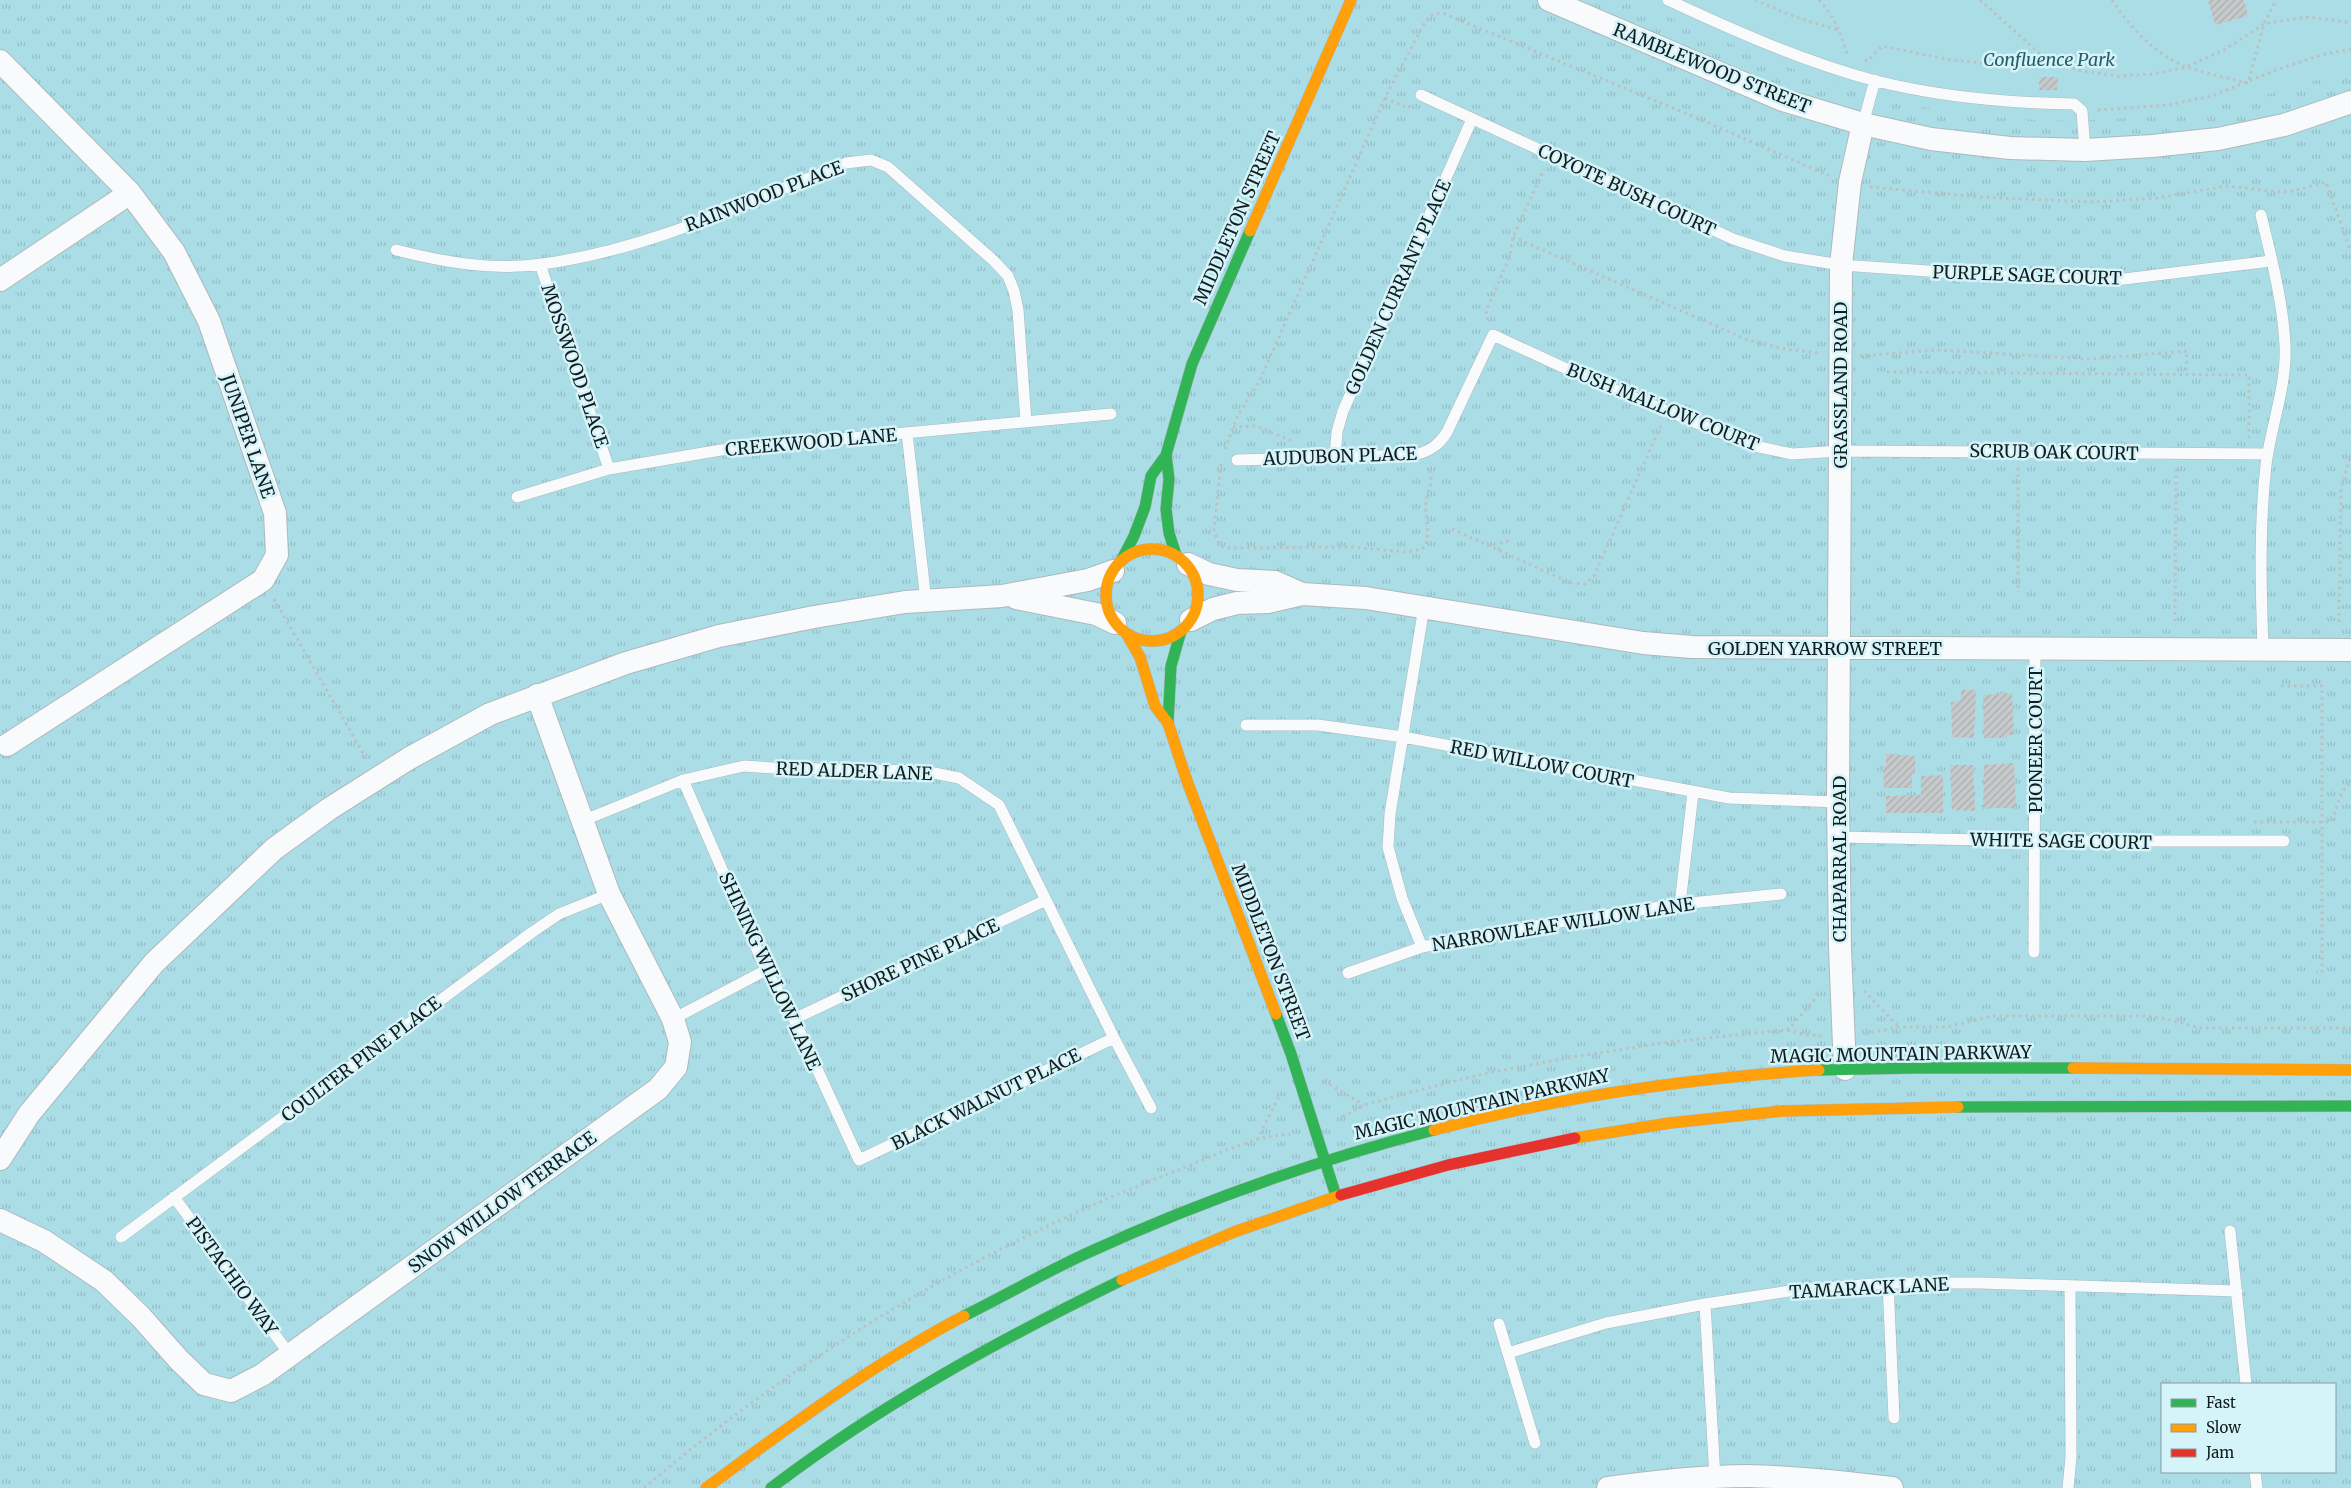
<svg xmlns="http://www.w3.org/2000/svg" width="2351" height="1488" viewBox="0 0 2351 1488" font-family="Merriweather,serif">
  <defs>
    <pattern id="grass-tufts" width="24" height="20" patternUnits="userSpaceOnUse" patternTransform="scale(1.25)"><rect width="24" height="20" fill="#abdde7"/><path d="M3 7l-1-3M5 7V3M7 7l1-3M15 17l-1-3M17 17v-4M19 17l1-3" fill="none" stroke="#92bdc6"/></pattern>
    <pattern id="building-hatch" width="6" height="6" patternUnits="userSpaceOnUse" patternTransform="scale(1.25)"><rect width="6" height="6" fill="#c7caca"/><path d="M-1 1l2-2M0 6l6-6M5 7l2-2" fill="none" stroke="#aaadad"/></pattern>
  </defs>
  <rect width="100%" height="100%" fill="#d0e1e5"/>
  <path fill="url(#grass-tufts)" fill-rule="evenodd" d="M0,0H2351V1488H0ZM2162,1384H2335V1472H2162Z"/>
  <path fill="#abdde7" d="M1630,0H2351V68C2195,126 2019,139 1858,91C1779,67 1705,33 1630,0Z"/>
  <path fill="url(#building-hatch)" d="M2208,0H2244L2248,16L2215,25Z
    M2039,77H2058L2057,90H2039Z
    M1961,690H1976L1974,738L1952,737L1951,702L1961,701Z
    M2012,693L2014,735H2006L2007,738H1984L1983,695Z
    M1886,754L1915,756V773L1912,774V788H1884L1883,766H1886Z
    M2014,763L2016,808H1983L1984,765Z
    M1950,765H1973L1975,811L1952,810Z
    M1943,775V813H1886V796L1921,795V776Z"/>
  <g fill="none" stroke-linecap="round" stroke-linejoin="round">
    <g stroke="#acb9bc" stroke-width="12">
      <path id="lane" d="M1668,0C1735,31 1804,62 1876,81C1941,97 2007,103 2074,104L2082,111L2085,150
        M1421,95L1733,239L1785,256L1841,265L2043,279L2116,280L2271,261
        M1863,124L1875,80
        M2261,215C2271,257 2283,301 2285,345C2287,386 2271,425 2266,465C2259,527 2261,588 2263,650
        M396,250C443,262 492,271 542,264C648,250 747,202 846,163L871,160L888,167L994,261L1008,276L1014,291L1018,310L1026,422
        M540,264L609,469
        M907,433L926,601
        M1335,457L1337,432L1343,411L1472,119
        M1237,460L1415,455C1430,451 1439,445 1447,432L1493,335L1584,377L1750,445L1792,454L1840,451L2268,454
        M517,497L609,469L721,450L1111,414
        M1246,725H1318L1403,737L1729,798L1838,802
        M683,780L766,970L794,1019L859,1160L1114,1038
        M582,821L683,780L744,766L773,768L924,771L959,778L999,805L1114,1038L1151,1108
        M1838,837L2034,841H2284
        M1680,904L1693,793
        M1422,947L1402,898L1388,847L1390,814L1424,607
        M2034,952L2035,648
        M1348,973L1422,947L1546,924L1680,904L1781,894
        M673,1019L766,970
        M794,1019L1046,900
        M174,1197L290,1355
        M2230,1231L2246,1384
        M121,1237L531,933L559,914L609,894
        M1888,1283L1894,1418
        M1705,1304L1715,1478
        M1499,1324L1535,1443
        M1508,1353L1606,1323L1705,1304L1796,1290L1888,1283H1980L2237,1291
        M2255,1472L2257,1488
        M2068,1488L2071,1457L2070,1286"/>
    </g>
    <g stroke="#acb9bc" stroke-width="24">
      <path id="street" d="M1549,0L1780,99L1863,124L1931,139L2010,148L2085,150L2152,146L2218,139L2284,125L2351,102
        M0,61L130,193L174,252L209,321L275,513L277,555L263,580L7,745
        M0,280L130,193
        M1188,564L1209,574L1237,580L1275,582L1302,594
        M1016,598L1096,614L1115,623
        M1191,620L1213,609L1237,603L1268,602L1302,594L1366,598L1643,643L1692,647L2351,650
        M1845,1069L1840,949L1838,802L1841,265L1850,182L1863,124
        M0,1159L29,1114L154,963L274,849L329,809L408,759L490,714L626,663L719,636L814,617L905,602L1002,596L1088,580L1113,571
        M0,1220L44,1241L104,1281L141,1317L179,1360L204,1384L231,1391L262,1375L658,1089L676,1067L680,1042L673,1019L609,894L537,695
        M1608,1488C1654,1482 1701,1476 1748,1476C1796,1477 1844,1482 1892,1488"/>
    </g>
    <g stroke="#acb9bc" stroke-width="12">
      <path id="fast" d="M1176,555L1169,533L1166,509L1169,479L1166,455L1192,364L1250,231
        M1121,561L1134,536L1145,507L1151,476L1164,458
        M1168,723L1171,666L1181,631
        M1276,1014L1291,1054L1336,1196
        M1819,1070L1914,1068H2073
        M1958,1107L2351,1106
        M964,1316C1004,1296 1044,1273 1085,1254C1198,1202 1314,1161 1434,1130
        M771,1488C880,1405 999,1340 1122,1280"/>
    </g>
    <g stroke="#acb9bc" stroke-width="12">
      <path id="slow" d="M1250,231L1351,0
        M1106 595a46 46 0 1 1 92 0a46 46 0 1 1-92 0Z
        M1126,633L1140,657L1155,706L1168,723L1187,781L1276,1014
        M2073,1068L2351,1070
        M1434,1130C1560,1097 1689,1078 1819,1070
        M1575,1138L1670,1123L1783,1111L1958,1107
        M1122,1280L1234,1232L1341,1195
        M706,1488C789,1427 872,1364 964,1316"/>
    </g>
    <g stroke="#acb9bc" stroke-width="12">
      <path id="jam" d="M1341,1195L1448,1165L1575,1138"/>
    </g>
    <path stroke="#bbc1c2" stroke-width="3" stroke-dasharray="2.5 4" stroke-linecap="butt" d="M1755,0L1793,16L1840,31
      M1819,0C1834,16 1841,33 1847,54L1849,55
      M1980,0L2049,62L2082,71L2118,76L2153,74L2186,67L2224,50L2264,24L2285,20L2310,17L2351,23
      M2112,0C2129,26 2156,56 2187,67C2206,74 2228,78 2248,83L2264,24L2276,0
      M1865,60L1868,61L1882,46L1951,60L2028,67L2049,62
      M1385,98L1408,108L1411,105
      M2098,110L2168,105L2212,96L2276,70L2321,55L2351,49
      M1870,187L1979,197L2094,202L2157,198L2228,186L2281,192L2293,191L2326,182L2351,252
      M1513,237L1748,340L1785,349L1819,353
      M1488,320L1486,311L1510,256L1513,237L1544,169
      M1860,356L1936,350L2092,359L2187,351L2186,374
      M1887,372L2249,375V439
      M1233,427L1256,426L1292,441
      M1225,449L1237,417L1260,380L1385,98L1426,20L1433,14H1445L1692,116L1830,176
      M1221,464L1214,530L1219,544L1226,548L1350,547L1407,552L1422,549C1433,539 1424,516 1426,502C1429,486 1433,485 1430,467
      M2018,468V592
      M1452,529L1571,583L1585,584L1594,576L1661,425
      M1498,550L1502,542L1512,541
      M274,599L367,760
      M2175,621L2176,469
      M2339,622L2341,488L2351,455
      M2281,686H2322V972H2316
      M2254,822H2330C2339,810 2336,795 2351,782
      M1864,991L1898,1026
      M1787,1030L1813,1002L1819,990
      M1865,1034L1898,1027H1947L1993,1016H2147L2167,1019L2200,1028H2351
      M1324,1081L1364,1105
      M1337,1120L1364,1105L1412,1092L1483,1074L1572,1057L1662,1043L1745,1034L1787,1030L1807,1035L1824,1036
      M1257,1140L1279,1096
      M644,1488C798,1356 983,1245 1173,1172C1210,1158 1250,1136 1290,1134"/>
    <use href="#lane" stroke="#f8fafb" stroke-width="11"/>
    <use href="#street" stroke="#f8fafb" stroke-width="22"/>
    <use href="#fast" stroke="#30b455" stroke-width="11"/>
    <use href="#slow" stroke="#ff9f0a" stroke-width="11"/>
    <use href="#jam" stroke="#e5322d" stroke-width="11"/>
  </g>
  <g text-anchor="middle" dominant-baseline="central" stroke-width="5" stroke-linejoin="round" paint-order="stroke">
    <g font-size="18" font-style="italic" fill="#265e68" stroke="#d5f4fa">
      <text x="2049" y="59">Confluence Park</text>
    </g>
    <g font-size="18" fill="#111d1f" stroke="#d5f4fa">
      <text transform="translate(1712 68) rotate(22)">RAMBLEWOOD STREET</text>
      <text transform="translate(1627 190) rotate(25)">COYOTE BUSH COURT</text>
      <text transform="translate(764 196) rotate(-21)">RAINWOOD PLACE</text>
      <text transform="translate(1237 218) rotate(-66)">MIDDLETON STREET</text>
      <text transform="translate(2027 275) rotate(2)">PURPLE SAGE COURT</text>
      <text transform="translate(1398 287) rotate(-66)">GOLDEN CURRANT PLACE</text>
      <text transform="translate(575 366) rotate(71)">MOSSWOOD PLACE</text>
      <text transform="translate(1840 385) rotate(-90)">GRASSLAND ROAD</text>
      <text transform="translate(1663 407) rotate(22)">BUSH MALLOW COURT</text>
      <text transform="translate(248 436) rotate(71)">JUNIPER LANE</text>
      <text transform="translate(811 442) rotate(-5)">CREEKWOOD LANE</text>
      <text transform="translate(2054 452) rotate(1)">SCRUB OAK COURT</text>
      <text transform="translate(1340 456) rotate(-2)">AUDUBON PLACE</text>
      <text x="1825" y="648">GOLDEN YARROW STREET</text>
      <text transform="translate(2035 740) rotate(-90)">PIONEER COURT</text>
      <text transform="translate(1542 764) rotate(11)">RED WILLOW COURT</text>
      <text transform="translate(854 771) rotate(2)">RED ALDER LANE</text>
      <text transform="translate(2061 841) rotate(1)">WHITE SAGE COURT</text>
      <text transform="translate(1839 859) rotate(-90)">CHAPARRAL ROAD</text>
      <text transform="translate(1563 924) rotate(-9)">NARROWLEAF WILLOW LANE</text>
      <text transform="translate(1271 952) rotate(69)">MIDDLETON STREET</text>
      <text transform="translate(920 960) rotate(-25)">SHORE PINE PLACE</text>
      <text transform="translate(770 971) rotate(65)">SHINING WILLOW LANE</text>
      <text transform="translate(1901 1054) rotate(-1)">MAGIC MOUNTAIN PARKWAY</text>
      <text transform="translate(361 1059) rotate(-37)">COULTER PINE PLACE</text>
      <text transform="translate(986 1099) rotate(-26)">BLACK WALNUT PLACE</text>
      <text transform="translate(1482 1104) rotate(-13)">MAGIC MOUNTAIN PARKWAY</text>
      <text transform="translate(502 1202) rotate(-36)">SNOW WILLOW TERRACE</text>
      <text transform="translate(232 1276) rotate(54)">PISTACHIO WAY</text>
      <text transform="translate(1869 1288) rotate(-3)">TAMARACK LANE</text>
    </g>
  </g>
  <rect x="2161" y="1383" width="175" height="90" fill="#d5f4fa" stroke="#879ea2"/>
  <rect x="2171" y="1399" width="25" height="8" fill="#30b455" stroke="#879ea2"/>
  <text x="2206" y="1408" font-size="15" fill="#111d1f">Fast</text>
  <rect x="2171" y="1424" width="25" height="8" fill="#ff9f0a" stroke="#879ea2"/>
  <text x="2206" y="1433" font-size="15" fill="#111d1f">Slow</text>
  <rect x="2171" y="1449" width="25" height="8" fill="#e5322d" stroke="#879ea2"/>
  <text x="2206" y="1458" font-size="15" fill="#111d1f">Jam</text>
</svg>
